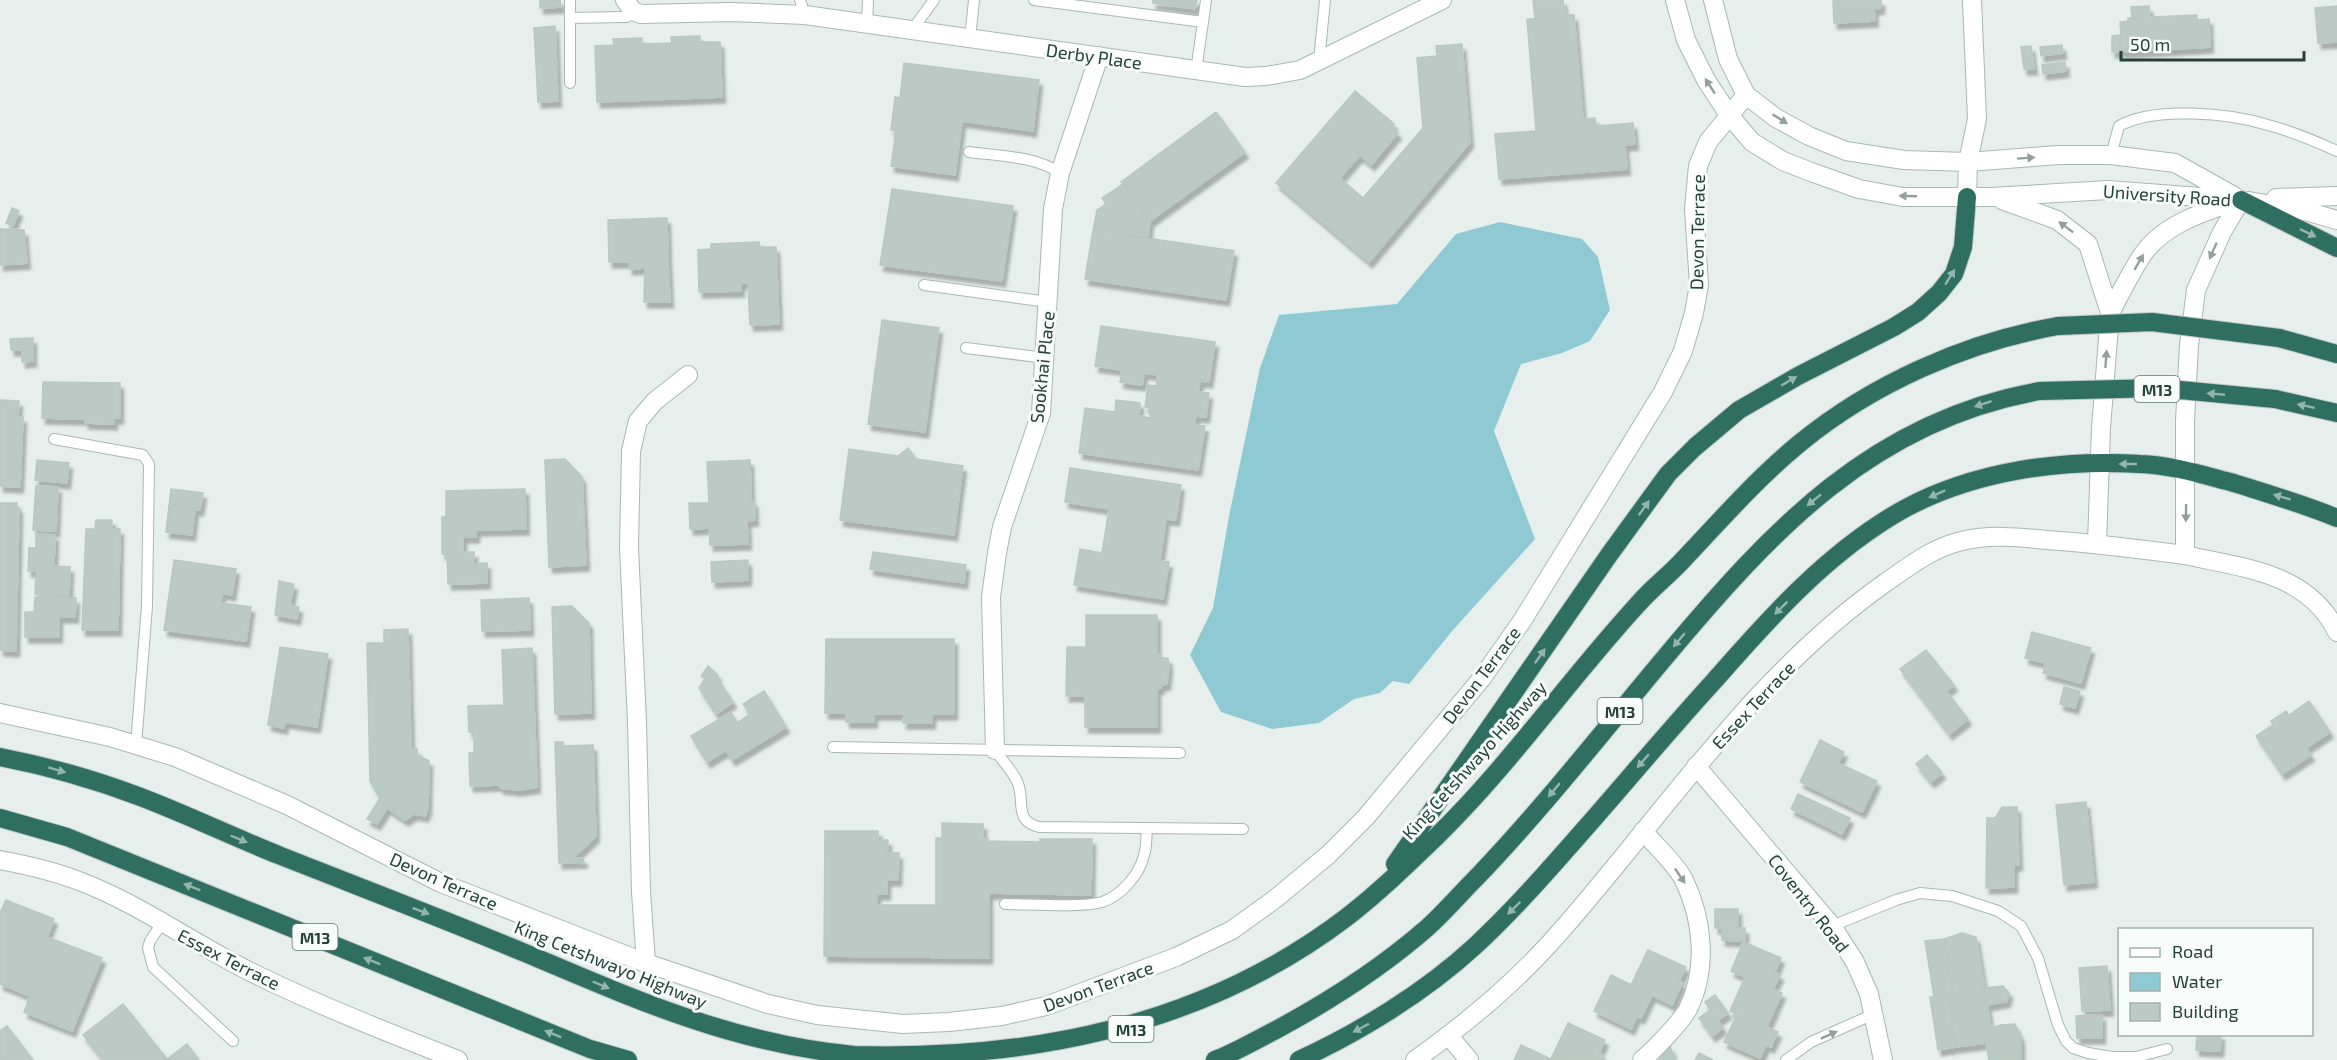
<svg xmlns="http://www.w3.org/2000/svg" width="2337" height="1060" viewBox="0 0 2337 1060" font-family="'Exo 2',sans-serif">
  <defs>
    <filter id="shadow"><feDropShadow dx="3.5" dy="6" stdDeviation="1.5" flood-color="#0004"/></filter>
  </defs>
  <rect width="100%" height="100%" fill="#e6efeb"/>
  <path fill="#8ec9d4" d="M1500,222L1582,239L1598,257L1610,310L1590,341L1562,353L1521,364L1494,431L1535,539L1453,630L1409,684L1393,681L1380,693L1354,699L1319,723L1272,729L1221,712L1190,655L1213,608L1229,516L1260,368L1279,315L1397,304L1456,234Z"/>
  <path fill="#bbcac4" stroke="#b8c9c2" stroke-width="1.5" filter="url(#shadow)" d="M540,0H560L561,7L540,8Z
    M1153,0H1197L1195,9L1153,3Z
    M1533,0H1563L1565,15H1574L1583,119L1595,118L1596,126L1633,123L1635,144L1625,145L1627,169L1499,179L1495,134L1536,131L1527,19H1535Z
    M1833,0H1881V8L1874,9L1875,21L1834,23Z
    M2149,6L2150,17L2132,18L2131,7Z
    M2337,6V42L2318,43L2315,8Z
    M2197,15V20L2209,19L2210,47L2127,52L2128,18Z
    M2128,21L2127,51L2112,52V36L2121,35L2120,22Z
    M555,26L558,101L538,102L534,28Z
    M700,36V42H720L722,97L597,102L595,46L614,45L613,39L642,38V44L672,43L671,37Z
    M1462,44L1470,142L1369,262L1276,183L1355,91L1394,124L1392,127L1398,133L1371,165L1360,155L1340,178L1363,198L1423,128L1417,58L1437,56L1436,46Z
    M2062,45L2063,53L2041,56L2040,47Z
    M2031,46L2034,69H2024L2021,47Z
    M2065,62L2066,71L2043,74L2042,65Z
    M904,63L1039,80L1033,131L962,121L955,175L891,166L896,130H891L895,97L900,98Z
    M1216,112L1245,152L1150,221L1121,182Z
    M1123,184L1150,221L1148,238L1093,230L1097,210L1106,204L1102,198Z
    M892,189L1013,206L1002,281L880,265Z
    M12,208L19,211L13,226L6,223Z
    M667,218L668,261L645,262V268L629,269V262H609L608,220Z
    M0,229L24,230L27,263L0,265Z
    M1093,230L1234,251L1226,300L1085,279Z
    M759,242L760,247H776L779,324L750,325L748,283H741V291L699,292L698,250L711,249V244Z
    M668,261L670,302H644L645,262Z
    M882,320L939,328L925,432L868,424Z
    M1101,326L1215,342L1209,382L1200,381L1198,392L1209,393L1206,417L1196,416L1194,425L1205,426L1198,470L1079,453L1085,408L1115,412L1116,400L1140,403L1139,416L1150,418L1151,408L1145,407L1148,385L1156,386L1158,375L1144,373L1142,385L1120,382L1122,370L1095,366Z
    M33,338V361L22,362V350H11L10,339Z
    M43,382L120,383V418H114V424L85,423V419L42,418Z
    M0,400L19,401L18,417H23L20,487L0,486Z
    M908,448L916,459L963,466L954,535L840,520L849,449L898,456Z
    M565,459L582,477L586,565L549,567L545,460Z
    M37,460L69,463L67,483L35,480Z
    M750,460L751,501H754L755,520L747,521L748,544L710,545L709,528L690,529L689,503H709L707,462Z
    M1070,468L1181,485L1176,520L1166,519L1160,561L1169,562L1163,599L1074,585L1080,549L1102,553L1109,509L1065,502Z
    M36,486L58,487L56,531L33,530Z
    M171,489L203,493L200,510L195,509L192,535L166,532Z
    M525,489L526,529L476,530V537H463V552H474V564L487,563V583L448,584L447,554H442V517H446V491Z
    M0,503H17V508H19L16,651L0,650Z
    M96,520H112V529H120L118,630H82L86,529H95Z
    M36,534L55,535L54,566L70,567L69,596L35,594L36,571H28L29,548H36Z
    M873,552L966,565L964,583L870,569Z
    M174,560L236,569L232,595L222,593L221,603L251,607L246,641L164,630Z
    M748,560V580L712,582L711,562Z
    M279,581L294,584L290,605L299,607L297,619L275,615Z
    M35,597L76,598L75,617H59V637H25V612H34Z
    M529,598L530,630L482,631L481,600Z
    M572,606L589,623L591,713L555,714L552,607Z
    M1086,615H1157V654H1161V658H1168L1169,667L1167,684L1160,685L1161,688L1157,689V727H1085V696H1066L1067,647H1086Z
    M408,629L411,749H417V755L429,761L428,809L425,816L414,814L405,820L387,808L377,824L367,819L380,798L370,781L367,643H384V630Z
    M2032,632L2091,648L2081,683L2043,673L2046,663L2025,658Z
    M826,639H954V714H932V723H903L904,714H874V722H846V713H825Z
    M280,647L328,654L317,727L285,722L284,728L268,725Z
    M532,648L537,787L519,790L500,788V785L470,786L469,753L474,752V732H469L468,706L504,705L502,650Z
    M1926,650L1954,685L1946,691L1968,719L1949,734L1900,669Z
    M708,666L718,675L717,678L733,702L716,714L699,688L705,679L701,676Z
    M2064,687L2080,691L2075,708L2060,704Z
    M764,691L786,727L732,760L726,750L707,762L691,736L731,712L737,723L750,714L743,704Z
    M2309,701L2330,732L2306,748L2311,755L2282,774L2256,736L2273,725L2271,721L2286,711L2289,715Z
    M1820,740L1844,752L1838,763L1877,781L1862,812L1800,782Z
    M555,742H563L564,746L593,745L596,836L575,856V858H583L584,862L559,863Z
    M1927,755L1942,773L1931,782L1916,764Z
    M1798,794L1850,818L1842,834L1791,809Z
    M2086,802L2094,882L2064,885L2056,805Z
    M2002,807H2017L2019,865H2014V887L1986,888L1987,818H1995Z
    M942,823L983,824V838H988V841L1040,842V839H1092L1091,895L989,893V958L824,956L825,831H878V840H888V853H899L898,880H887V894H877V905H936V838H942Z
    M6,900L54,919L47,937L102,958L72,1031L24,1012L30,996L0,984V913Z
    M1715,909H1738V928H1715Z
    M1722,928H1745V941L1722,940Z
    M1962,933L1976,937L1991,1028L2001,1025L2015,1024L2021,1038V1059L1989,1060L1986,1043L1956,1047L1948,995L1953,994L1944,939Z
    M1944,939L1953,994L1948,995L1956,1047L1938,1050L1930,997H1934L1925,941Z
    M1743,942L1781,958L1775,972L1780,975L1773,989L1731,971Z
    M1648,950L1686,967L1679,981L1682,983L1672,1005L1631,985Z
    M2107,966L2110,1010L2082,1011L2079,968Z
    M1611,975L1652,995L1641,1018L1637,1016L1631,1029L1594,1011Z
    M1745,977L1782,993L1767,1027L1730,1011Z
    M2003,986L2009,993L2007,1001L1987,1005L1984,988Z
    M1715,995L1728,1013L1718,1020L1705,1002Z
    M123,1004L167,1059L187,1044L199,1060H103L83,1035Z
    M1710,1010L1723,1028L1712,1036L1699,1018Z
    M1737,1014L1778,1032L1771,1047L1766,1045L1760,1058L1724,1042Z
    M2102,1015V1038H2077L2076,1016Z
    M1568,1023L1605,1040L1599,1053L1603,1055L1601,1060L1551,1059Z
    M7,1026L33,1060H0V1031Z
    M2197,1034H2221L2220,1051L2196,1050Z
    M1521,1045L1551,1059L1553,1060H1514Z
    M1670,1046L1675,1060H1660L1657,1050Z
    M1699,1053L1713,1060H1695Z"/>
  <g fill="none" stroke-linecap="round" stroke-linejoin="round">
    <g stroke="#a8b8b2" stroke-width="12">
      <path id="service" d="M570,0V83
        M800,0L805,15
        M1034,0L1203,22L1196,71
        M570,18L623,17H627L633,11
        M1203,22L1206,0
        M867,24L868,0
        M912,30L934,0
        M970,39L974,0
        M1319,61L1325,0
        M969,152C999,156 1035,156 1060,173
        M2111,155L2119,126C2154,106 2229,113 2268,125C2291,131 2315,141 2337,151
        M924,285L1048,302
        M966,348L1045,358
        M54,439L143,455L149,464L147,606L136,745
        M833,747L1180,753
        M995,750C1002,761 1016,774 1019,787C1024,804 1015,821 1039,827L1243,829
        M1005,904C1030,904 1080,908 1102,902C1121,896 1140,874 1144,855C1147,847 1146,837 1147,828
        M162,923L150,941L148,948L153,967L233,1041
        M1832,926L1896,900L1920,893L1952,896L1998,911L2021,926L2038,958L2058,1025L2066,1041L2073,1048L2088,1053L2112,1057H2136L2167,1049
        M1786,1060L1811,1042L1874,1014"/>
    </g>
    <g stroke="#a8b8b2" stroke-width="20">
      <path id="minor" d="M625,0L633,11L641,14L731,12L805,15L1245,77L1266,76L1300,70L1442,0
        M1967,197L1968,162L1977,119L1972,0
        M2276,198L2337,196
        M2249,201L2309,212L2337,220
        M2185,555C2242,568 2308,572 2337,632
        M995,750L991,597L997,553L1002,527L1041,413L1053,209L1060,173L1099,56
        M1696,766L1832,926L1855,962L1869,994L1883,1060
        M646,963L641,892L637,722L629,548L631,451L638,421L655,401L688,375
        M1449,1036L1469,1060
        M1642,1060C1654,1050 1681,1022 1688,1009C1708,968 1703,920 1684,880C1676,864 1655,845 1643,831"/>
    </g>
    <g stroke="#a8b8b2" stroke-width="20">
      <path id="tertiary" d="M1675,0L1686,40L1706,80L1729,115L1752,142L1783,161L1811,172L1859,189L1903,197H1991L2108,190L2241,200
        M1713,0L1728,59L1746,95L1776,118L1809,136L1846,151L1904,160L1968,162L2058,155H2111L2175,163L2234,196
        M2002,200L2057,220L2088,244L2110,313L2101,428L2097,544
        M2110,313C2120,294 2130,274 2141,257C2160,227 2199,213 2231,203
        M0,713L110,737L175,757L287,805L441,883L646,963L768,1004L817,1015L903,1024L949,1022L1002,1016L1046,1006L1176,957L1232,930L1275,899L1328,855L1366,817L1482,678L1522,621L1663,392L1683,351L1694,313L1699,285L1694,209L1698,166L1708,142L1746,95
        M0,860C27,865 54,871 79,881C143,905 199,948 261,977C325,1008 392,1034 458,1060
        M1415,1060C1472,1019 1520,979 1566,925C1668,808 1757,673 1885,583C1908,567 1931,549 1958,542C1987,534 2018,537 2047,540C2093,543 2139,549 2185,555V421L2189,345L2196,290L2222,232L2241,200"/>
    </g>
    <g stroke="#c2cac8" stroke-width="20">
      <path id="motorway" d="M2241,200L2337,248
        M2279,338L2337,354
        M2275,399L2337,413
        M0,757C47,766 93,779 138,796C186,814 233,837 281,856C362,888 444,919 525,953C634,999 734,1044 854,1055C1032,1060 1204,1026 1347,917C1378,893 1407,865 1436,837C1510,765 1569,679 1639,603C1652,588 1668,576 1682,561C1720,521 1756,479 1800,443C1872,384 1966,342 2058,326
        M0,818L67,837L590,1049L628,1060
        M1395,864L1609,555L1668,474L1695,447L1739,410L1798,376L1894,327L1918,312L1939,293L1954,274L1963,247L1967,197
        M1215,1060C1236,1052 1254,1041 1274,1031C1328,1002 1380,969 1427,928C1444,913 1460,894 1476,878C1544,807 1604,730 1667,655C1771,531 1873,420 2040,391
        M1299,1060C1360,1032 1425,992 1475,946C1516,908 1552,866 1589,824C1631,776 1672,727 1715,680C1771,616 1829,551 1904,509C1974,471 2061,459 2140,464C2172,465 2203,475 2234,483C2269,494 2303,504 2337,518"/>
    </g>
    <use href="#service" stroke="#fff" stroke-width="10"/>
    <use href="#minor" stroke="#fff" stroke-width="18"/>
    <use href="#tertiary" stroke="#fff" stroke-width="18"/>
    <use href="#motorway" stroke="#2f6f62" stroke-width="18"/>
    <g stroke="#c2cac8" stroke-width="20" stroke-linecap="butt">
      <path id="motorway-bridge" d="M2058,326L2152,322L2279,338
        M2040,391L2159,388L2275,399"/>
    </g>
    <use href="#motorway-bridge" stroke="#2f6f62" stroke-width="18"/>
  </g>
  <defs><path id="oneway-solid" d="M-6-.8H1V-3.2L6.5 0L1 3.2V.8H-6Z" transform="scale(1.5)"/></defs>
  <g fill="#92a09c">
    <use href="#oneway-solid" transform="translate(1710 86) rotate(-123)"/>
    <use href="#oneway-solid" transform="translate(1780 119) rotate(32)"/>
    <use href="#oneway-solid" transform="translate(2026 158) rotate(-4)"/>
    <use href="#oneway-solid" transform="translate(1908 196) rotate(-178)"/>
    <use href="#oneway-solid" transform="translate(2066 227) rotate(-143)"/>
    <use href="#oneway-solid" transform="translate(2213 251) rotate(114)"/>
    <use href="#oneway-solid" transform="translate(2139 262) rotate(-60)"/>
    <use href="#oneway-solid" transform="translate(2106 359) rotate(-86)"/>
    <use href="#oneway-solid" transform="translate(2186 513) rotate(91)"/>
    <use href="#oneway-solid" transform="translate(1680 876) rotate(56)"/>
    <use href="#oneway-solid" transform="translate(1829 1035) rotate(-24)"/>
  </g>
  <g fill="#93b5ae">
    <use href="#oneway-solid" transform="translate(2308 233) rotate(26)"/>
    <use href="#oneway-solid" transform="translate(1950 277) rotate(-58)"/>
    <use href="#oneway-solid" transform="translate(1789 381) rotate(-30)"/>
    <use href="#oneway-solid" transform="translate(2216 394) rotate(-175)"/>
    <use href="#oneway-solid" transform="translate(1983 404) rotate(162)"/>
    <use href="#oneway-solid" transform="translate(2306 406) rotate(-168)"/>
    <use href="#oneway-solid" transform="translate(2128 464) rotate(180)"/>
    <use href="#oneway-solid" transform="translate(1937 494) rotate(156)"/>
    <use href="#oneway-solid" transform="translate(2282 497) rotate(-164)"/>
    <use href="#oneway-solid" transform="translate(1814 500) rotate(141)"/>
    <use href="#oneway-solid" transform="translate(1644 508) rotate(-54)"/>
    <use href="#oneway-solid" transform="translate(1781 608) rotate(135)"/>
    <use href="#oneway-solid" transform="translate(1679 640) rotate(130)"/>
    <use href="#oneway-solid" transform="translate(1540 656) rotate(-55)"/>
    <use href="#oneway-solid" transform="translate(1643 761) rotate(131)"/>
    <use href="#oneway-solid" transform="translate(57 770) rotate(17)"/>
    <use href="#oneway-solid" transform="translate(1554 790) rotate(130)"/>
    <use href="#oneway-solid" transform="translate(239 839) rotate(23)"/>
    <use href="#oneway-solid" transform="translate(192 887) rotate(-158)"/>
    <use href="#oneway-solid" transform="translate(1514 908) rotate(136)"/>
    <use href="#oneway-solid" transform="translate(421 911) rotate(21)"/>
    <use href="#oneway-solid" transform="translate(372 961) rotate(-158)"/>
    <use href="#oneway-solid" transform="translate(601 985) rotate(23)"/>
    <use href="#oneway-solid" transform="translate(1361 1028) rotate(152)"/>
    <use href="#oneway-solid" transform="translate(553 1034) rotate(-158)"/>
  </g>
  <g text-anchor="middle" dominant-baseline="central" stroke-width="6" stroke-linejoin="round" paint-order="stroke">
    <g fill="#f7fbf9" stroke="#637a73" stroke-width="1.5">
      <rect x="2134.5" y="376" width="45" height="26" rx="4.5"/>
      <rect x="1597.5" y="698" width="45" height="26" rx="4.5"/>
      <rect x="292.5" y="924" width="45" height="26" rx="4.5"/>
      <rect x="1108.5" y="1016" width="45" height="26" rx="4.5"/>
    </g>
    <g font-size="16" font-weight="bold" fill="#24423a">
      <text x="2157" y="389">M13</text>
      <text x="1620" y="711">M13</text>
      <text x="315" y="937">M13</text>
      <text x="1131" y="1029">M13</text>
    </g>
    <g font-size="18" fill="#24423a" stroke="#f7fbf9">
      <text transform="translate(1094 56) rotate(8)">Derby Place</text>
      <text transform="translate(2167 195) rotate(4)">University Road</text>
      <text transform="translate(1697 232) rotate(-89)">Devon Terrace</text>
      <text transform="translate(1042 367) rotate(-84)">Sookhai Place</text>
      <text transform="translate(1481 675) rotate(-53)">Devon Terrace</text>
      <text transform="translate(1753 705) rotate(-47)">Essex Terrace</text>
      <text transform="translate(1474 760) rotate(-48)">King Cetshwayo Highway</text>
      <text transform="translate(444 881) rotate(24)">Devon Terrace</text>
      <text transform="translate(1809 903) rotate(52)">Coventry Road</text>
      <text transform="translate(229 959) rotate(27)">Essex Terrace</text>
      <text transform="translate(611 964) rotate(22)">King Cetshwayo Highway</text>
      <text transform="translate(1098 986) rotate(-20)">Devon Terrace</text>
    </g>
  </g>
  <rect x="2118" y="928" width="195" height="108" fill="#f7fbf9" stroke="#a3b1ad" stroke-width="1.5"/>
  <rect x="2130" y="948" width="30" height="9" fill="#ffffff" stroke="#a3b1ad" stroke-width="1.5"/>
  <text x="2172" y="958" font-size="18" fill="#24423a">Road</text>
  <rect x="2130" y="973" width="30" height="18" fill="#8ec9d4" stroke="#a3b1ad" stroke-width="1.5"/>
  <text x="2172" y="988" font-size="18" fill="#24423a">Water</text>
  <rect x="2130" y="1003" width="30" height="18" fill="#bbcac4" stroke="#a3b1ad" stroke-width="1.5"/>
  <text x="2172" y="1018" font-size="18" fill="#24423a">Building</text>
  <path d="M2121 51v9h183v-9" fill="none" stroke="#24423a" stroke-width="3"/>
  <text x="2130" y="51" font-size="18" fill="#24423a" stroke="#f7fbf9" stroke-width="4.5" paint-order="stroke">50 m</text>
</svg>
